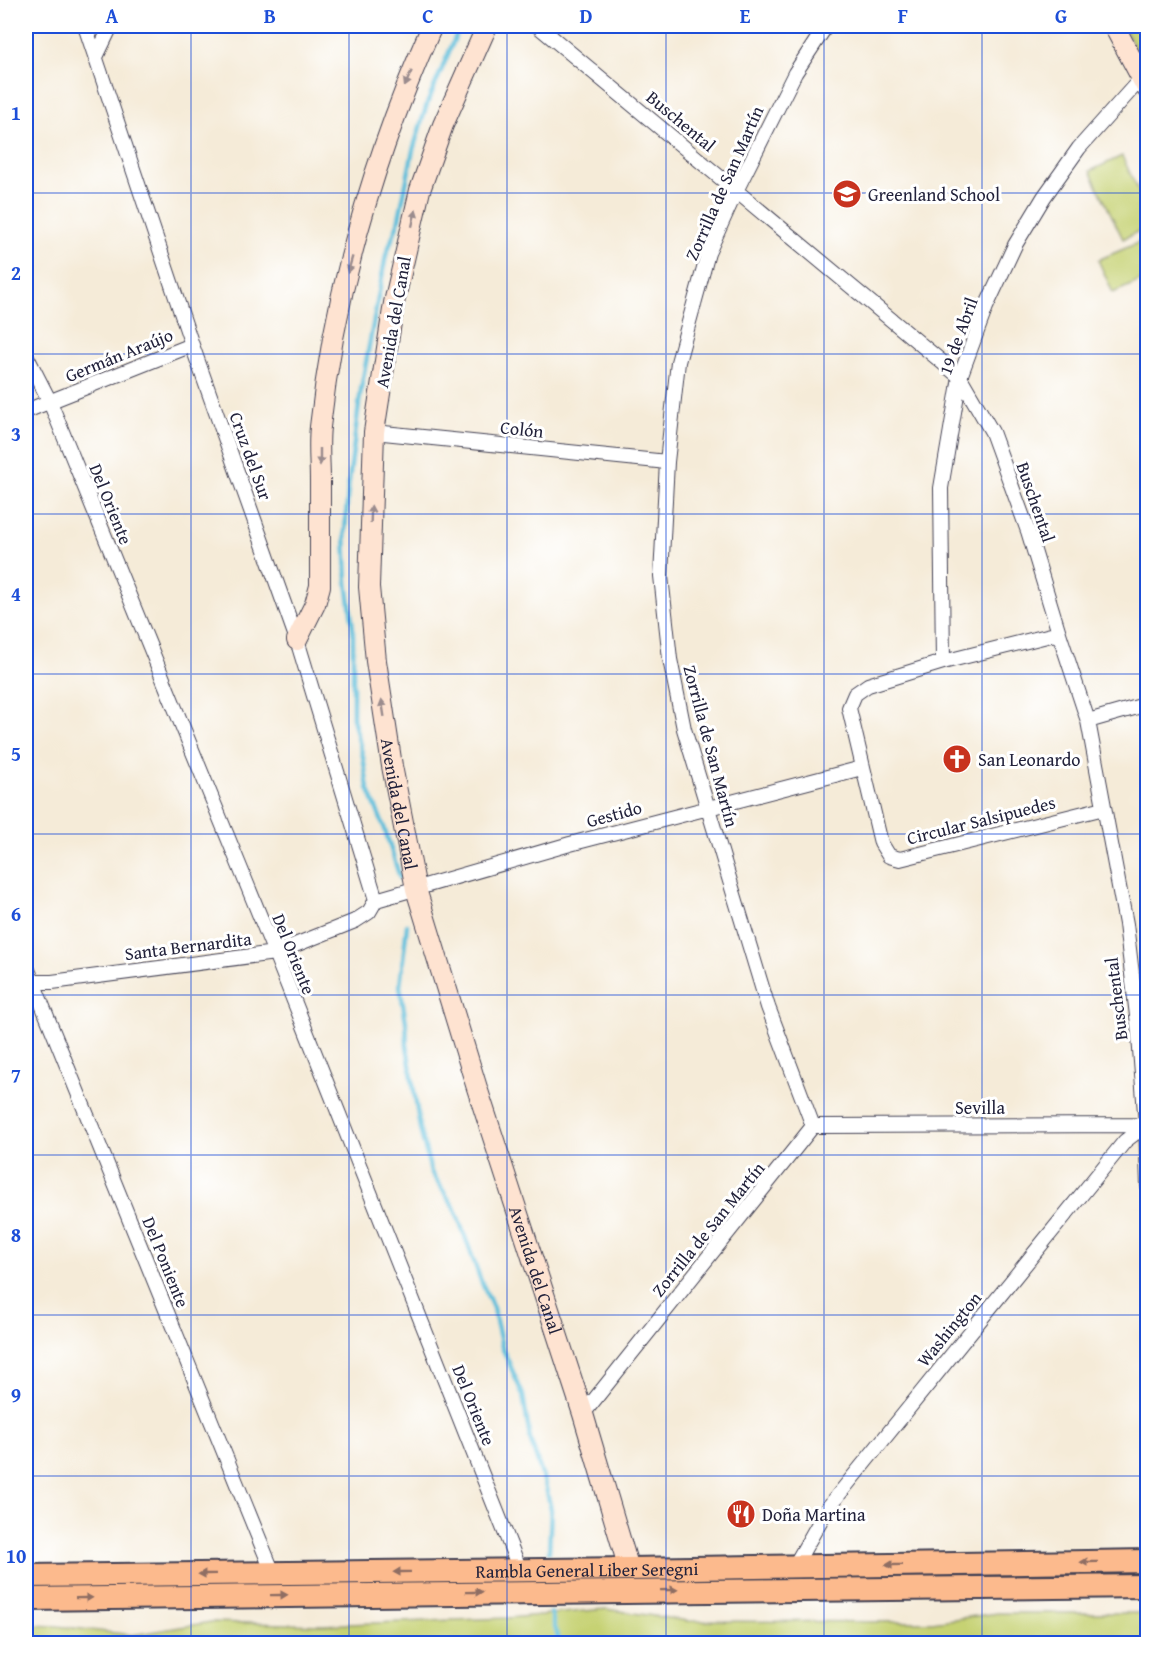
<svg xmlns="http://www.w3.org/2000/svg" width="1173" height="1669" viewBox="0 0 1173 1669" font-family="'Gentium Book Plus',serif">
  <rect width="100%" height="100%" fill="#fff"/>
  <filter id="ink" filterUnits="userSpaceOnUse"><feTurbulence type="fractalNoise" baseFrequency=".0167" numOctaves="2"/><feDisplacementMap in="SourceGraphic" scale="12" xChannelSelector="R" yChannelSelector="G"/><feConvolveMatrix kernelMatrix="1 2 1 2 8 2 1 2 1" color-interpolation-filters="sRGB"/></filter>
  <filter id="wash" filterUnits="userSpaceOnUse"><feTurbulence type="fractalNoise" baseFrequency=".008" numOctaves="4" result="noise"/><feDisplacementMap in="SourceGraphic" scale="24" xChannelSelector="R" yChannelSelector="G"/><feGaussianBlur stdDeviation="1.35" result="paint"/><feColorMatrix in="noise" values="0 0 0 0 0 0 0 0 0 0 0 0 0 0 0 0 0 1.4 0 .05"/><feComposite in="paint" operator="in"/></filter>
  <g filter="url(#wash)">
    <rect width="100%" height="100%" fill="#f5ebd8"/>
    <path fill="#c6d273" stroke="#747a57" stroke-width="1.5" d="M1123,26H1143L1147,34L1146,51L1140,52L1135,48Z
      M1122,156L1147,209V227L1123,239L1090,171Z
      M1147,239V278L1113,293L1098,260Z
      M1148,1571L1147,1576L26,1590V1585Z
      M606,1609L688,1621L932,1622L998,1613H1147V1643H26V1625L57,1626L132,1635L211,1622L321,1625L508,1618Z"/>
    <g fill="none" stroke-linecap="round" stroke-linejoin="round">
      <path stroke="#5cbeda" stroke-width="4.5" d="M400,878L384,827L368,788L363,757L353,718V628L347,582L345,531L348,489L361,389L386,255L398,223L413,150L427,104L460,26
        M407,925L400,986L406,1022L407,1046L420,1129L431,1172L455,1209L481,1281L493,1308L502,1347L523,1395L530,1439L545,1484L551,1509L549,1552
        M551,1613L558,1638L555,1644"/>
    </g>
  </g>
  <g filter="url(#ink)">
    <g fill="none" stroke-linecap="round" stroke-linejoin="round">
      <g stroke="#424053" stroke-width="16">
        <path id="street" d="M85,26L192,345L297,640L376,900
          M538,26L960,377L992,432L1028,531L1059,633L1088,721L1126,924L1138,1024L1146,1125L1148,1186
          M96,57L111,26
          M26,355L50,402L275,953L520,1570
          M26,411L192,345
          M374,432L667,462
          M1059,633L943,662L868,685L855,694L849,708L881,843L889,856L900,859L1104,808
          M943,662L941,488L960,377L986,307L1015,245L1044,197L1079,148L1146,73
          M1088,721L1148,704
          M376,900L570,844L862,768
          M26,965L273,1573
          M26,982H52L275,953L355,921L369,912L376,900
          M813,1126L768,1007L684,729L670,659L661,576L667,462L678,362L708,253L736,191L795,73L826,26
          M813,1126L1147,1125
          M583,1414L813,1126
          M794,1567L827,1509L1125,1141L1146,1125"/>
      </g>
      <g stroke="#424053" stroke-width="22">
        <g id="secondary">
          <path id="s1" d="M487,26L443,125L420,190L394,303L374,432L369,587L376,661L392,766L416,889L477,1088L583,1414L629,1569"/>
          <path d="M1114,26L1148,90"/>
          <path d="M297,640L315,604L320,586C320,551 320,516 320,481C320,463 318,445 320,427C335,288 376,152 432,26"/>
        </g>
      </g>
      <g stroke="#424053" stroke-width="26">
        <g id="primary">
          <path id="s2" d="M26,1576L629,1569L1148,1561"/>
          <path d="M26,1599L1148,1586"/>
        </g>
      </g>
      <use href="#street" stroke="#fff" stroke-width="14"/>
      <use href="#secondary" stroke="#fee3d1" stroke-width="20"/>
      <use href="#primary" stroke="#fcba8d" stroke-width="22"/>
    </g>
    <defs><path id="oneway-solid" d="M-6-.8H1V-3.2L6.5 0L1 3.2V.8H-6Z" transform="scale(1.5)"/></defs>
    <g fill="#9b8c8e">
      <use href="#oneway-solid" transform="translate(408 79) rotate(114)"/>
      <use href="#oneway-solid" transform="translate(414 218) rotate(-77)"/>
      <use href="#oneway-solid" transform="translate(350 265) rotate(106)"/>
      <use href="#oneway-solid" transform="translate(320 457) rotate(90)"/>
      <use href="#oneway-solid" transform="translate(371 514) rotate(-88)"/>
      <use href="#oneway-solid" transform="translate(383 708) rotate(-99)"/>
    </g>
    <g fill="#8f6e64">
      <use href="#oneway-solid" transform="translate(1089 1562) rotate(179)"/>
      <use href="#oneway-solid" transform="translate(894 1565) rotate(179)"/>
      <use href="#oneway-solid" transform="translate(402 1572) rotate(179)"/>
      <use href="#oneway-solid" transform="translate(207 1574) rotate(179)"/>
      <use href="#oneway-solid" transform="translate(669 1590) rotate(-1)"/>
      <use href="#oneway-solid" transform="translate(474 1592) rotate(-1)"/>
      <use href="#oneway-solid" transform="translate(279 1595) rotate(-1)"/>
      <use href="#oneway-solid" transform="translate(84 1598) rotate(-1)"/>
    </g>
  </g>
  <path fill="none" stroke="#1d4ed8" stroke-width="1.5" stroke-opacity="0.55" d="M191,26V1644M349,26V1644M507,26V1644M666,26V1644M824,26V1644M982,26V1644M26,193H1148M26,354H1148M26,514H1148M26,674H1148M26,834H1148M26,995H1148M26,1155H1148M26,1315H1148M26,1476H1148"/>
  <defs>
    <g id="school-disc" transform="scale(1.5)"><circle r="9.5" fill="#c8321e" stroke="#fff"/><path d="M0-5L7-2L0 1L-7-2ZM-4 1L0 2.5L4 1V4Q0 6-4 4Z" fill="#fff"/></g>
    <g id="church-disc" transform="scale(1.5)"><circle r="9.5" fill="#c8321e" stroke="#fff"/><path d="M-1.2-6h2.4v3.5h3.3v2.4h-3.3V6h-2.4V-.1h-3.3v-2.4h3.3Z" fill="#fff"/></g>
    <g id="restaurant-disc" transform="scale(1.5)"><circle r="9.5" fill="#c8321e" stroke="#fff"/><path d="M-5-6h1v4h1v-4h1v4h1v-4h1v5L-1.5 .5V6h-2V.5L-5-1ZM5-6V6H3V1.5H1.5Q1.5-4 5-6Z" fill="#fff"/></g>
  </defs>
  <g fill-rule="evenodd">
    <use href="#school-disc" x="847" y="194"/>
    <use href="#church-disc" x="957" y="759"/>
    <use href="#restaurant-disc" x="741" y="1514"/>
  </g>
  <g text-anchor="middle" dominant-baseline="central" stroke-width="6" stroke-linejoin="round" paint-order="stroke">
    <g font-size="18" fill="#22223b" stroke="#fff">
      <text transform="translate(681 121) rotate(40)">Buschental</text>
      <text transform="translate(724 183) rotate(-66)">Zorrilla de San Martín</text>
      <text transform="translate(393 322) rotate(-80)">Avenida del Canal</text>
      <text transform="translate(958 336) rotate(-70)">19 de Abril</text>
      <text transform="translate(119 355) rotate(-22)">Germán Araújo</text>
      <text transform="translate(522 429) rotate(6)">Colón</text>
      <text transform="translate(251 456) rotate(70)">Cruz del Sur</text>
      <text transform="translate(1036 502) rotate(71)">Buschental</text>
      <text transform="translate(111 504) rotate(68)">Del Oriente</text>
      <text transform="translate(711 746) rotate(75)">Zorrilla de San Martín</text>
      <text stroke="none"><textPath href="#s1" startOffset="798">Avenida del Canal</textPath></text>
      <text transform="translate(614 814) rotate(-15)">Gestido</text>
      <text transform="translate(981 820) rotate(-14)">Circular Salsipuedes</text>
      <text transform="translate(188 946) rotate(-7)">Santa Bernardita</text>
      <text transform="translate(294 954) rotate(68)">Del Oriente</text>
      <text transform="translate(1116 999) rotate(-97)">Buschental</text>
      <text x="980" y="1107">Sevilla</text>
      <text transform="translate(708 1229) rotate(-51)">Zorrilla de San Martín</text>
      <text transform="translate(166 1262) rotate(68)">Del Poniente</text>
      <text stroke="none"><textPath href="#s1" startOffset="1284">Avenida del Canal</textPath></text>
      <text transform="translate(949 1329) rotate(-51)">Washington</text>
      <text transform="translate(474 1405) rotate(68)">Del Oriente</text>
      <text stroke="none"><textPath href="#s2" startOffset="561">Rambla General Liber Seregni</textPath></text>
    </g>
    <g font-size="18" fill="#22223b" stroke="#fff" text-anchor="start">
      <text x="868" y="194">Greenland School</text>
      <text x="978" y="759">San Leonardo</text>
      <text x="762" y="1514">Doña Martina</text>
    </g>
  </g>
  <rect width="1173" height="1669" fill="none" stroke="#fff" stroke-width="66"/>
  <rect x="33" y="33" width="1107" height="1603" fill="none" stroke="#1d4ed8" stroke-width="2"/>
  <g font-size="20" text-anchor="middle" font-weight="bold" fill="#1d4ed8">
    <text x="112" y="23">A</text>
    <text x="270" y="23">B</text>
    <text x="428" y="23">C</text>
    <text x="586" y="23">D</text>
    <text x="745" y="23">E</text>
    <text x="903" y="23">F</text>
    <text x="1061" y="23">G</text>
    <text x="16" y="120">1</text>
    <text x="16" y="280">2</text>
    <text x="16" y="441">3</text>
    <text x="16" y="601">4</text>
    <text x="16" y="761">5</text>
    <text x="16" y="921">6</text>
    <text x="16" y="1082">7</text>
    <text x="16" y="1242">8</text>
    <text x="16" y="1402">9</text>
    <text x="16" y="1563">10</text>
  </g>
</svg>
